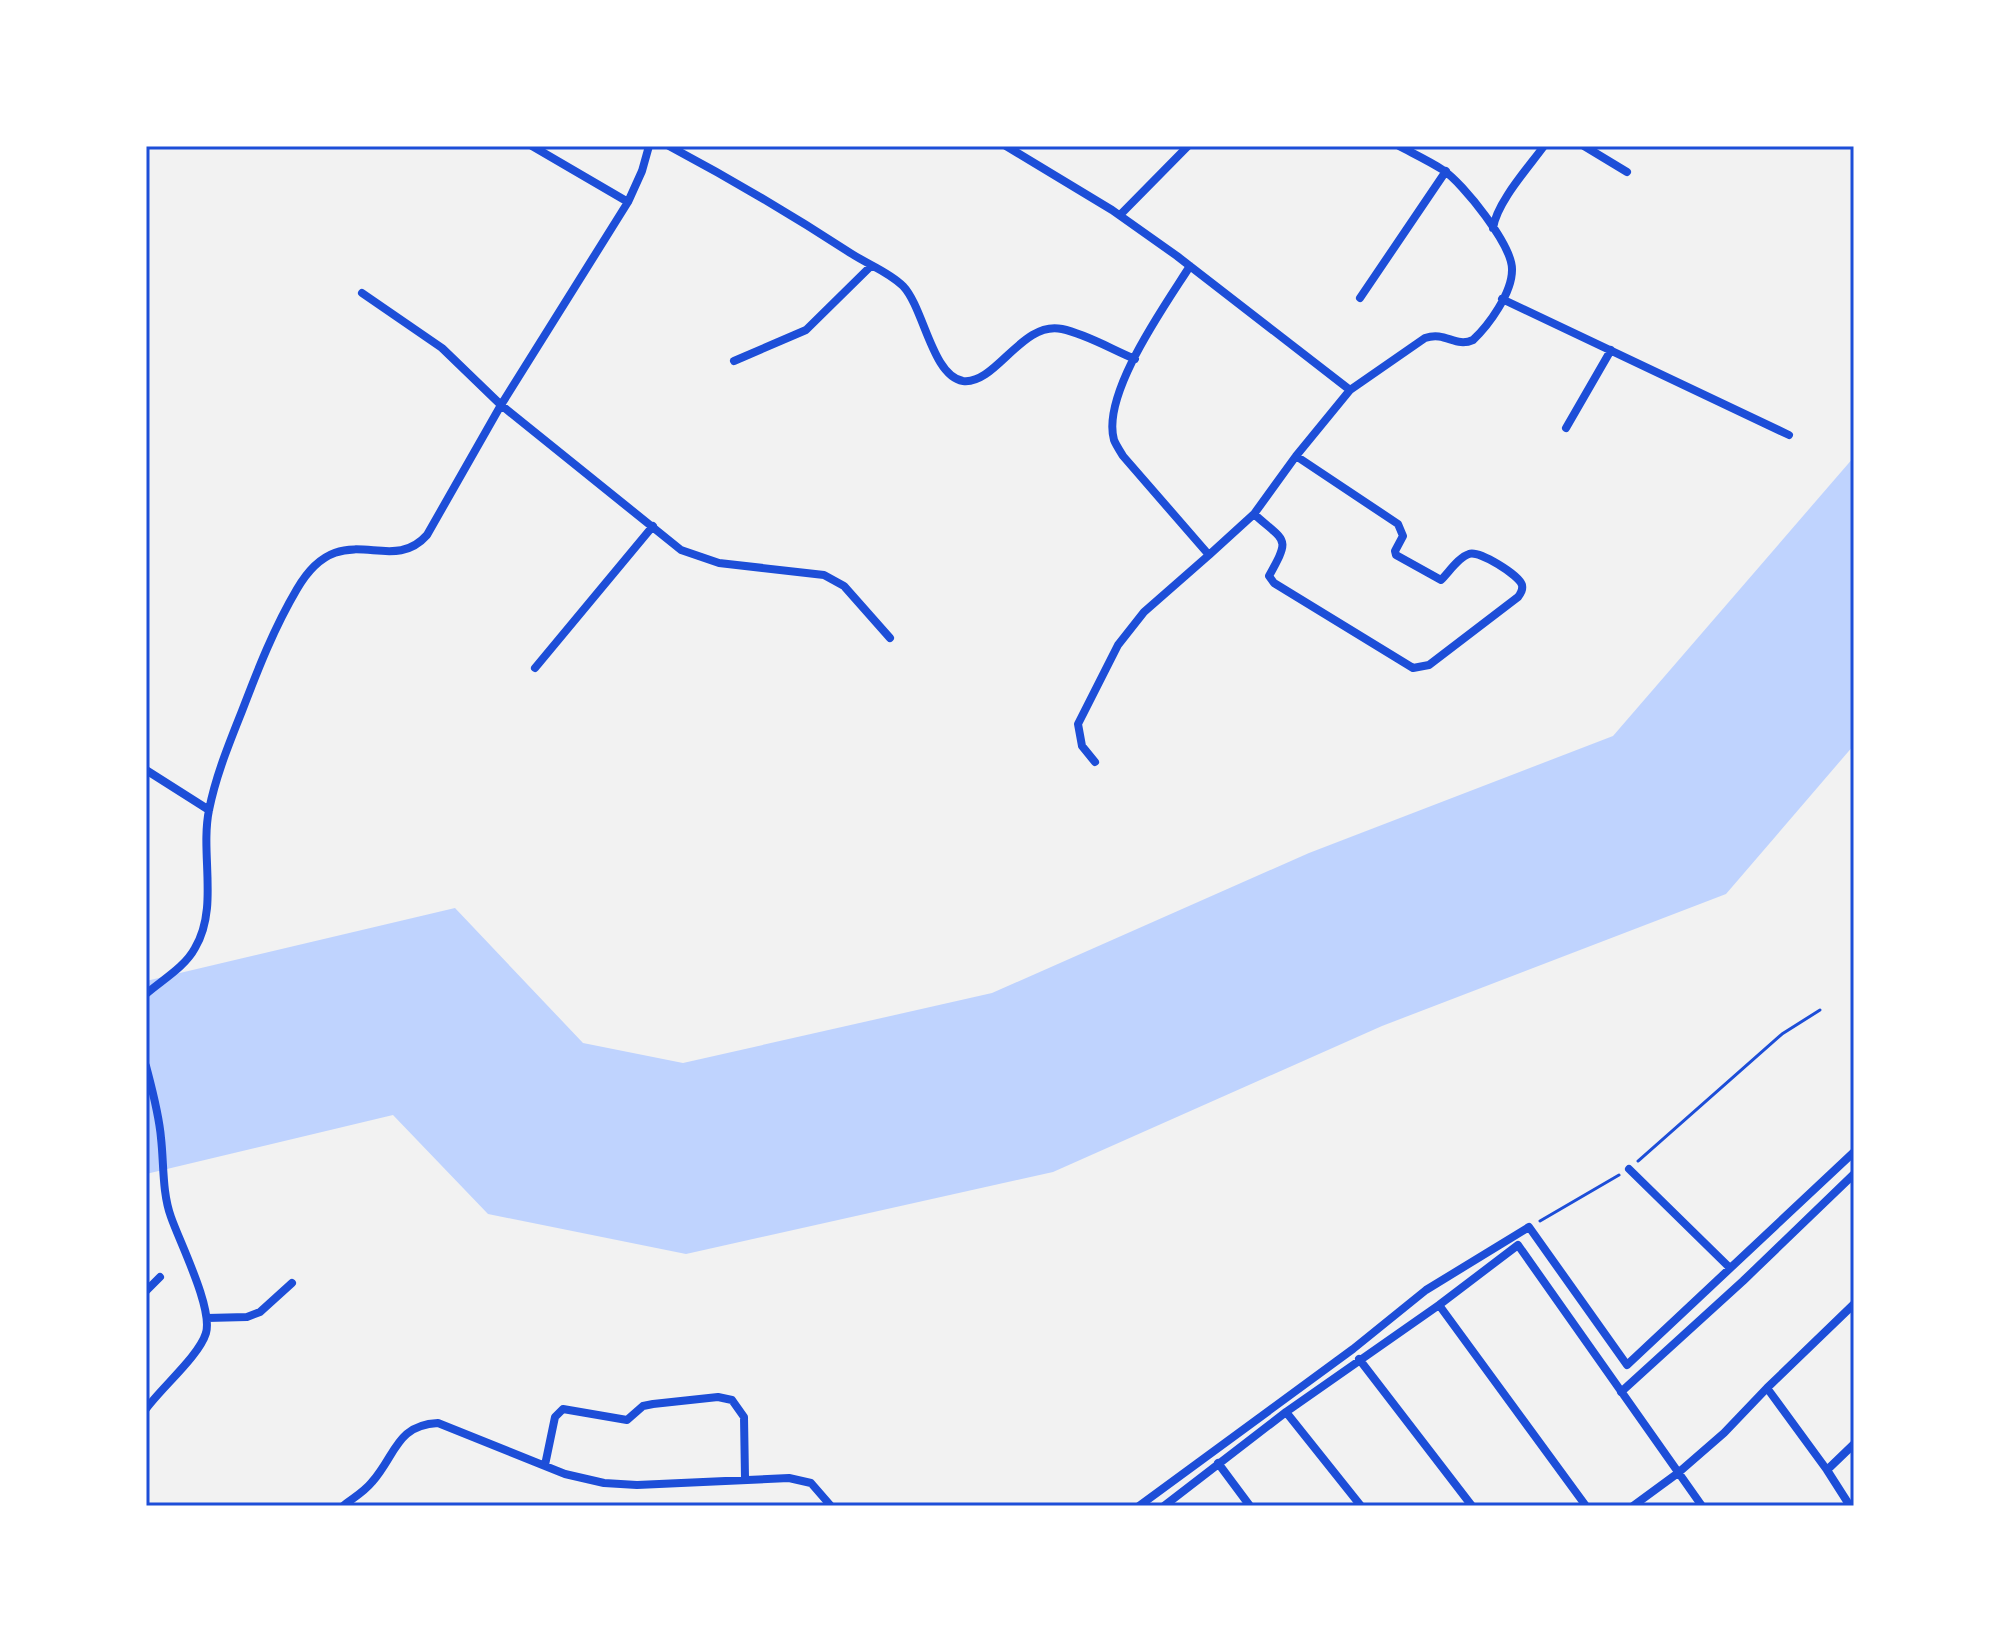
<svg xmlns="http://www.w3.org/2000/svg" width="2000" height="1652" viewBox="0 0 2000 1652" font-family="'Titillium Web',sans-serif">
  <rect width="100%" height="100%" fill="#f2f2f2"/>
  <path fill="#bfd3fe" d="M1854,457V745L1726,894L1382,1026L1053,1172L686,1254L488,1214L393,1115L146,1174V981L455,908L583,1043L683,1063L992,993L1309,853L1613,736Z"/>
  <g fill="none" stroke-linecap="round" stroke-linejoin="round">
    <path stroke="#1d4ed8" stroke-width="3" d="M1638,1161L1782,1034L1820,1010
      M1540,1221L1619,1175"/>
    <path stroke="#1d4ed8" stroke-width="8" d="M532,146L628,202
      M669,146C733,180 792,215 852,254C869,265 889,272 903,286C924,308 932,376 963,381C996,385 1022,320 1062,329C1086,334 1111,349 1135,359
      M1006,146L1112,210L1177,256L1350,390
      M1584,146L1627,172
      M1120,215L1188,146
      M1493,228C1497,202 1528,168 1544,146
      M362,293L442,348L501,405L681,550L719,563L824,575L844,586L890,638
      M1360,298L1446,171
      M1502,299L1789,435
      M734,361L806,330L871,266
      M1566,428L1611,350
      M1254,514C1286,543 1291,536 1269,576L1274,583L1413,668L1429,665L1518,597C1521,593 1523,590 1522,585C1519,575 1479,550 1469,554C1459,557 1449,572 1441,580L1396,555L1395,551L1403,536L1398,524L1296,456
      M1209,555L1254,514L1296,456L1350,390L1425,338C1446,331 1455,348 1473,340C1489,325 1512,293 1512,270C1513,246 1463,183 1443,170C1429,161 1414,154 1399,146
      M535,668L653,526
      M1095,762L1082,746L1078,724L1118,645L1144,612L1209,555L1123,456C1120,451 1116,445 1114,440C1101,394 1166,304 1190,266
      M146,770L209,810
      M146,994C162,980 185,967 195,948C219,908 200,854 209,810C216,775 229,744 242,711C258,669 274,628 297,589C341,513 389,578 427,535L501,405L628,202L642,171L649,146
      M146,1066C152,1089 159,1114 161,1138C164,1164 162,1192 171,1217C180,1243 213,1308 206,1333C199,1356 162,1387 146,1409
      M1629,1169L1730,1268
      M146,1291L160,1277
      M1439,1305L1586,1506
      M207,1318L247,1317L260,1312L292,1283
      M1359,1359L1472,1506
      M1767,1388L1854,1304
      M1621,1392L1743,1281L1854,1174
      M1286,1412L1361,1506
      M1218,1463L1250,1506
      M545,1465L555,1417L563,1409L627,1420L643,1406L653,1404L718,1397L732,1400L744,1417L745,1478
      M1827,1470L1850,1506
      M343,1506C353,1498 364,1492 372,1482C396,1455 396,1425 438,1423L565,1474L604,1483L637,1485L789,1478L811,1483L831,1506
      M1139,1506L1353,1349L1426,1290L1529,1227L1627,1365L1854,1152
      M1164,1506L1286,1412L1439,1305L1518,1245L1702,1506
      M1633,1506L1678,1473L1724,1433L1767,1388L1827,1470L1854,1444"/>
  </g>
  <rect width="2000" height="1652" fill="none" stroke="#ffffff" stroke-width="296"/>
  <rect x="148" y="148" width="1704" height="1356" fill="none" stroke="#1d4ed8" stroke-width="3"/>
</svg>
